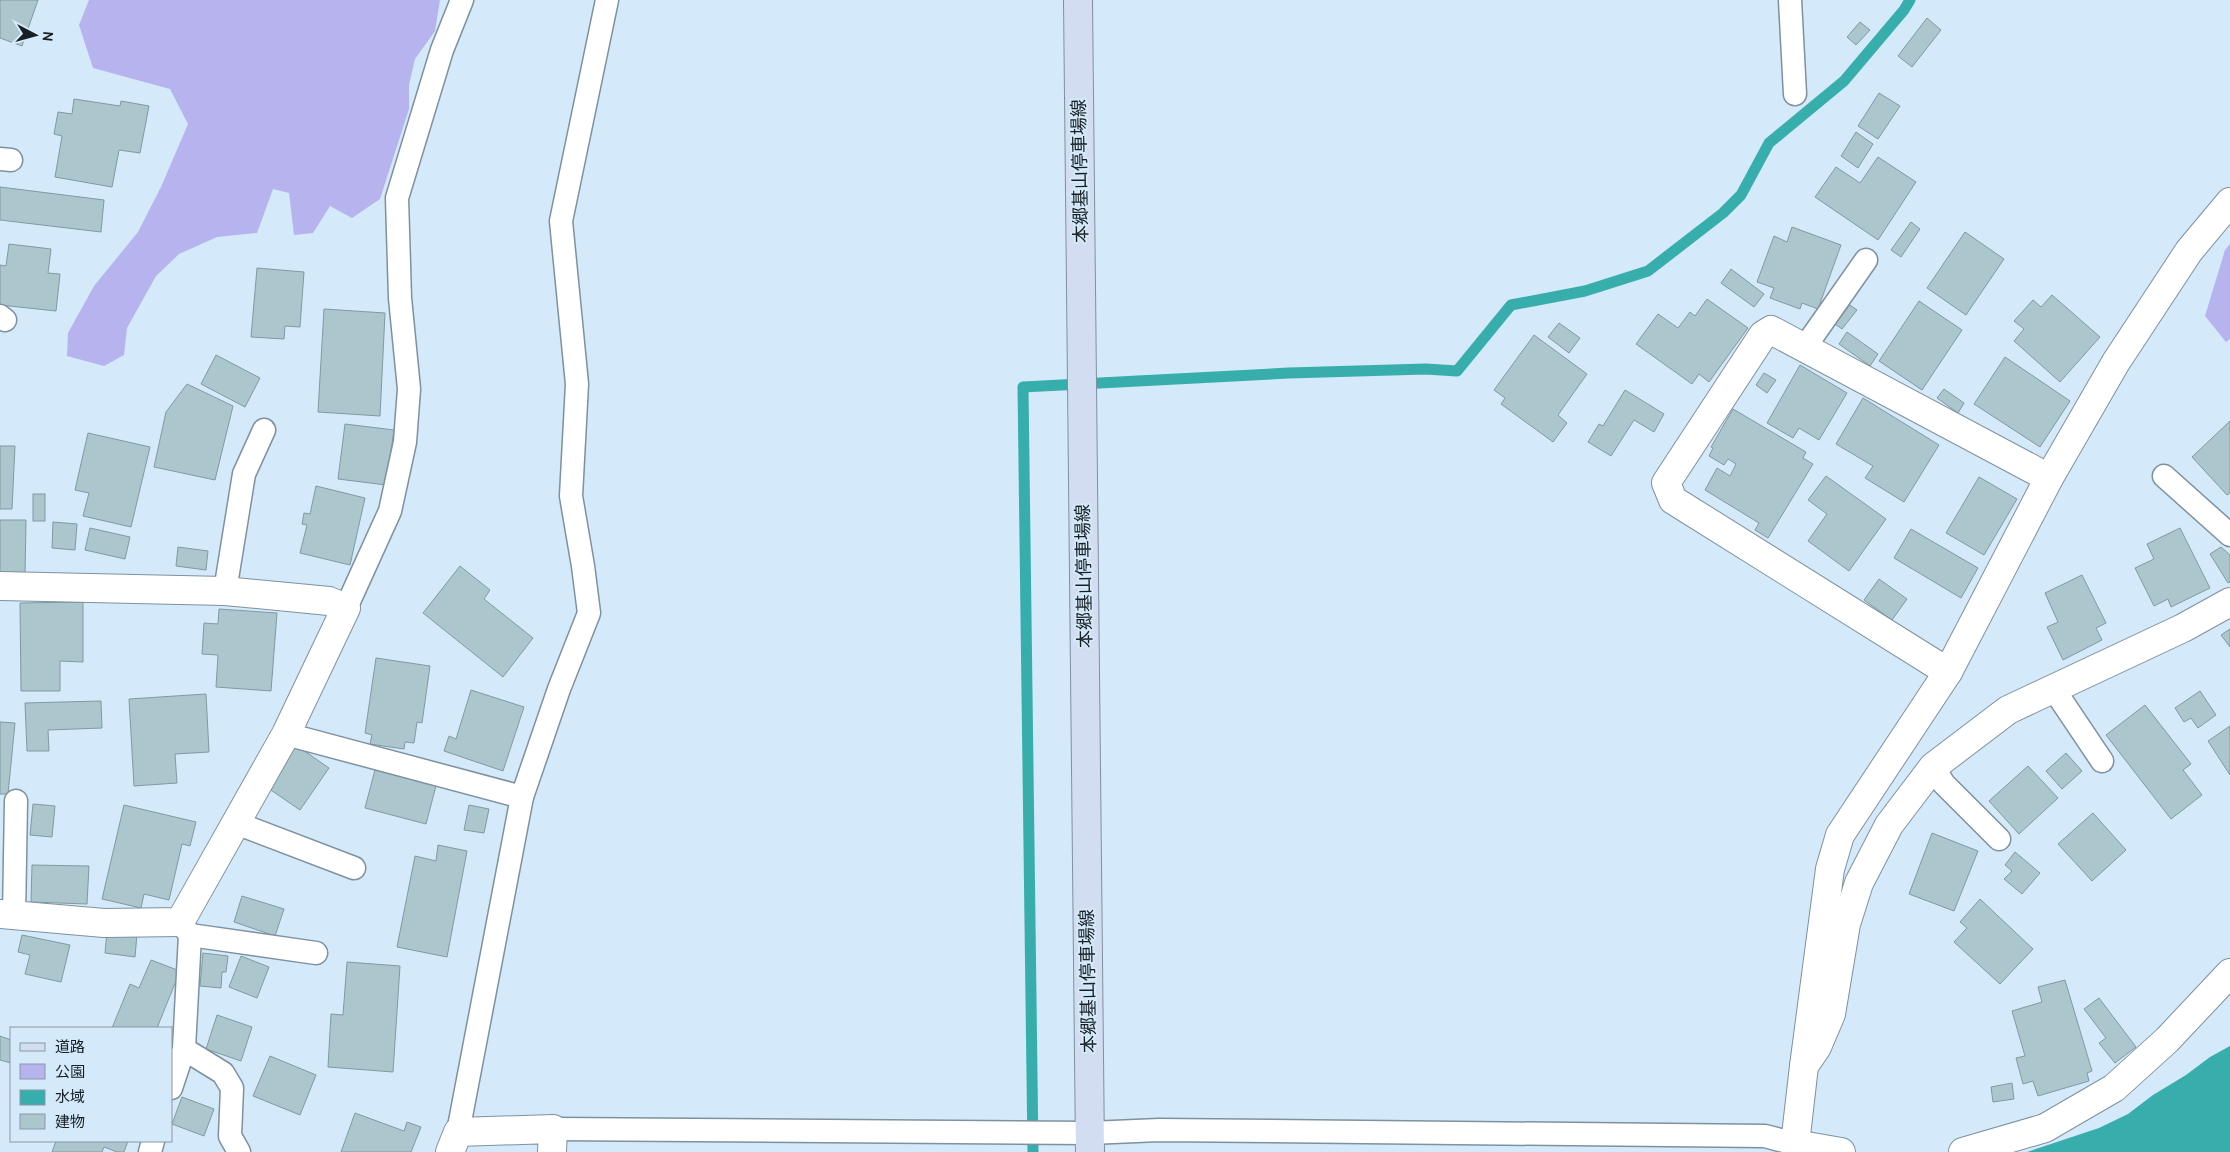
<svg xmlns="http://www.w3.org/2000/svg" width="2230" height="1152" viewBox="0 0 2230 1152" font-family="Cabin,'Noto Sans JP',sans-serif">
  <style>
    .green { fill: #b6b3ef }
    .water { fill: #37aeab }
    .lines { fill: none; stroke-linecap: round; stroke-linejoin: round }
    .stream { stroke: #37aeab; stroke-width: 11 }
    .building { fill: #abc6cd; stroke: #809aa1 }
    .service-casing { stroke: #7e919f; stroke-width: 25 }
    .minor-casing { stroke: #7e919f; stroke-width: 30 }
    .secondary-casing { stroke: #7e919f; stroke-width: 30 }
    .service { stroke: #fff; stroke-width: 22 }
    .minor { stroke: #fff; stroke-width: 28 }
    .secondary { stroke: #d3ddf1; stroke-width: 28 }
    .labels { text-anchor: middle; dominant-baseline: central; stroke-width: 4; stroke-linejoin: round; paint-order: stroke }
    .street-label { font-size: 18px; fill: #182025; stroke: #d4e9f9 }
  </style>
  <rect width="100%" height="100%" fill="#d4e9f9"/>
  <!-- green -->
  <g class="green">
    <path d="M 89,0 L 440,0 L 435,31 L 415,59 L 409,85 L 409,109 L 380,199 L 352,218 L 330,206 L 313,233 L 294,235 L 289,193 L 273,189 L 257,233 L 217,237 L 179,254 L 156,276 L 127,328 L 124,355 L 104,366 L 67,356 L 68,333 L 94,286 L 138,232 L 161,187 L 188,124 L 170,89 L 93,68 L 79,25 Z"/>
    <path d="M 2230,244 L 2230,339 L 2226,342 L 2205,316 L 2225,250 Z"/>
  </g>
  <!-- water -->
  <path class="water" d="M 2230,1046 L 2230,1152 L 2027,1152 L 2099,1128 L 2128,1114 L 2153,1095 L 2186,1075 L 2210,1057 Z"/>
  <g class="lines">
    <!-- stream -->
    <path class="stream" d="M 1033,1152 L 1023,387 L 1289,373 L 1426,369 L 1457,371 L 1511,305 L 1585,291 L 1648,271 L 1723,213 L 1741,195 L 1769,143 L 1844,81 L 1904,10 L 1910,0"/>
  </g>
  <!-- building -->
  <g class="building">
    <path d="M 0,0 L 38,0 L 22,46 L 0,38 Z"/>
    <path d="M 1927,18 L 1941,30 L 1912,67 L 1898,56 Z"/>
    <path d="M 1860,22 L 1870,30 L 1856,45 L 1847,37 Z"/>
    <path d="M 1879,93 L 1900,106 L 1878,139 L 1858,126 Z"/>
    <path d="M 74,99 L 120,106 L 121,101 L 149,106 L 140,153 L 119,150 L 112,187 L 55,177 L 62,136 L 54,134 L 58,112 L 72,114 Z"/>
    <path d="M 1856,132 L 1873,144 L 1858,168 L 1841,156 Z"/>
    <path d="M 1878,157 L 1916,182 L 1878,240 L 1815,197 L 1836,167 L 1860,183 Z"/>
    <path d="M 0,187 L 104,200 L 101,232 L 0,220 Z"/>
    <path d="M 1911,222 L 1920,229 L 1901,257 L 1891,250 Z"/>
    <path d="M 1792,227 L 1841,245 L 1818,309 L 1802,303 L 1800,309 L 1770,298 L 1774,288 L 1757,282 L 1774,236 L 1787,242 Z"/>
    <path d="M 1965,232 L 2004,259 L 1966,315 L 1927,288 Z"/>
    <path d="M 9,244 L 51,249 L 48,273 L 60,274 L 56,311 L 0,305 L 0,265 L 6,266 Z"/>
    <path d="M 257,268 L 304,272 L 300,327 L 285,326 L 284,339 L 251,337 Z"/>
    <path d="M 1731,269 L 1764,294 L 1754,307 L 1721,283 Z"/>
    <path d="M 2052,295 L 2100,337 L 2060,382 L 2014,341 L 2024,329 L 2014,321 L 2033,300 L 2041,307 Z"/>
    <path d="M 1707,299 L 1748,328 L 1709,382 L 1699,374 L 1692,384 L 1636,344 L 1658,314 L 1678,328 L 1690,312 L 1695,316 Z"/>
    <path d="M 1919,301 L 1962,330 L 1922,390 L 1879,361 Z"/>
    <path d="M 1850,305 L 1857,310 L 1842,329 L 1835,324 Z"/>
    <path d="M 324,309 L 385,313 L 380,416 L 318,412 Z"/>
    <path d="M 1559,323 L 1580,338 L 1569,353 L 1548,337 Z"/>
    <path d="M 1847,332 L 1878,354 L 1870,366 L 1839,344 Z"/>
    <path d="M 1534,335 L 1587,374 L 1558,415 L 1567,423 L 1553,442 L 1501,404 L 1505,398 L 1494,390 Z"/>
    <path d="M 216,355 L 260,378 L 245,407 L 201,384 Z"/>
    <path d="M 2005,357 L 2070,401 L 2040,447 L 1974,404 Z"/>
    <path d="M 1800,365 L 1847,393 L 1819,440 L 1799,428 L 1793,438 L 1767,423 Z"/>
    <path d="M 1764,373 L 1776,380 L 1767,393 L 1756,385 Z"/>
    <path d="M 187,384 L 233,406 L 215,480 L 154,467 L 166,412 Z"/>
    <path d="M 1944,389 L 1964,403 L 1958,413 L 1937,398 Z"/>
    <path d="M 1625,390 L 1664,414 L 1654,432 L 1634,420 L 1611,456 L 1588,442 L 1599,424 L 1603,426 Z"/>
    <path d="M 1863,398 L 1939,445 L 1904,502 L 1865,478 L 1873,466 L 1836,444 Z"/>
    <path d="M 1733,409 L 1806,452 L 1803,458 L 1813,464 L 1768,538 L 1755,530 L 1759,523 L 1705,490 L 1717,468 L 1730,476 L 1736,464 L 1728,459 L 1724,465 L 1709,456 L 1713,448 L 1711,447 Z"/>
    <path d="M 2230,421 L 2230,493 L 2227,495 L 2192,457 Z"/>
    <path d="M 345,424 L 394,430 L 386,485 L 338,479 Z"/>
    <path d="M 88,433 L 150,447 L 131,527 L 83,516 L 89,493 L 75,490 Z"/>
    <path d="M 0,446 L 15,446 L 12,509 L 0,509 Z"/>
    <path d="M 1826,476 L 1886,519 L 1849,571 L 1808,541 L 1827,514 L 1808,500 Z"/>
    <path d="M 1979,477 L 2017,499 L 1984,555 L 1946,533 Z"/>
    <path d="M 316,486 L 365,498 L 350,565 L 300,553 L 307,525 L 302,524 L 304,513 L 310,514 Z"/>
    <rect x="33" y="494" width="12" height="27"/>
    <path d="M 0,520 L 26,520 L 25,574 L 0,574 Z"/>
    <path d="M 53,522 L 77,524 L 75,550 L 52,548 Z"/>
    <path d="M 90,528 L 130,537 L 125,559 L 85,550 Z"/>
    <path d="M 2180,528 L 2210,588 L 2171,607 L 2168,599 L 2154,606 L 2135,568 L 2154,559 L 2147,544 Z"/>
    <path d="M 1911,529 L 1978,568 L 1961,598 L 1894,558 Z"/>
    <path d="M 178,547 L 208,551 L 206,570 L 176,566 Z"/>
    <path d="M 2221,547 L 2230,555 L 2230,582 L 2228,583 L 2210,554 Z"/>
    <path d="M 460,566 L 490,590 L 484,599 L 533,638 L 503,677 L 423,613 Z"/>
    <path d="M 2082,575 L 2106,623 L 2096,628 L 2102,640 L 2063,660 L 2047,627 L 2058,622 L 2045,593 Z"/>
    <path d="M 1879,579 L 1907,599 L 1892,620 L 1864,600 Z"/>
    <path d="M 83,602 L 83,662 L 60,661 L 60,691 L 21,691 L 20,603 Z"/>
    <path d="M 219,609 L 277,613 L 271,691 L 216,687 L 218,655 L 202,654 L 204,623 L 218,624 Z"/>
    <path d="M 2230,629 L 2230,647 L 2221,635 Z"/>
    <path d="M 376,658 L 430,666 L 422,723 L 417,722 L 414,743 L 405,742 L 404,749 L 370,744 L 372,735 L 365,733 Z"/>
    <path d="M 471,690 L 524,707 L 503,771 L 444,751 L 449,736 L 456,739 Z"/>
    <path d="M 2200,691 L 2216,715 L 2198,728 L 2191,718 L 2184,722 L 2175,708 Z"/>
    <path d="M 206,694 L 209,752 L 175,754 L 177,783 L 134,786 L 129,699 Z"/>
    <path d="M 101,701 L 102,728 L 48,730 L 49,751 L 27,751 L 25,703 Z"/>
    <path d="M 2145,705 L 2191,764 L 2183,770 L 2202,795 L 2171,819 L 2106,735 Z"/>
    <path d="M 0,722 L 15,723 L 8,794 L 0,794 Z"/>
    <path d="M 2230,726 L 2230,775 L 2208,741 Z"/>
    <path d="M 293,743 L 329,768 L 300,810 L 265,786 Z"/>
    <path d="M 2066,753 L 2082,771 L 2062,789 L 2046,771 Z"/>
    <path d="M 376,766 L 437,782 L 426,824 L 365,808 Z"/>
    <path d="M 2028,766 L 2058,798 L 2019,834 L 1989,801 Z"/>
    <path d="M 33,804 L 55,806 L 52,837 L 30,835 Z"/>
    <path d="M 124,805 L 196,822 L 190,846 L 182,844 L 169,900 L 144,894 L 141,908 L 102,899 Z"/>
    <path d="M 469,805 L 489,809 L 484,833 L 464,830 Z"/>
    <path d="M 2093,813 L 2126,850 L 2092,881 L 2058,844 Z"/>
    <path d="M 1932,833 L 1978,851 L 1954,911 L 1909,894 Z"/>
    <path d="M 438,845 L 467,851 L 447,957 L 397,947 L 415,856 L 436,861 Z"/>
    <path d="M 2015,852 L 2040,873 L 2022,894 L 2004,879 L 2012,871 L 2005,865 Z"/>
    <path d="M 32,865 L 89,866 L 87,904 L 31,902 Z"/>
    <path d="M 242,896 L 284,909 L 275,936 L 234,922 Z"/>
    <path d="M 1980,899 L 2033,949 L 2000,984 L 1954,942 L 1967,928 L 1960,922 Z"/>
    <path d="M 107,931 L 137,934 L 135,957 L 105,953 Z"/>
    <path d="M 22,935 L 70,945 L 61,982 L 25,974 L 30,955 L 18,952 Z"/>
    <path d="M 203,953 L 228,956 L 226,972 L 222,972 L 221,988 L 200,986 Z"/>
    <path d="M 241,956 L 269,967 L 257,998 L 229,987 Z"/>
    <path d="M 151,960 L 180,971 L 157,1028 L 112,1028 L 130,984 L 139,988 Z"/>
    <path d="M 347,962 L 400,966 L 393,1072 L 328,1067 L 331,1014 L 343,1015 Z"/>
    <path d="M 2065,980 L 2092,1071 L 2087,1073 L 2089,1081 L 2038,1096 L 2033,1081 L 2023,1084 L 2016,1058 L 2025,1056 L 2012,1011 L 2042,1002 L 2038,987 Z"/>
    <path d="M 2099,998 L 2136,1047 L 2115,1063 L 2099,1043 L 2106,1038 L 2084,1009 Z"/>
    <path d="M 217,1015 L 252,1027 L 241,1061 L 206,1049 Z"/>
    <path d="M 0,1036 L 11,1040 L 11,1063 L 0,1060 Z"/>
    <path d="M 270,1056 L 316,1075 L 300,1115 L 253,1096 Z"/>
    <path d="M 2012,1083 L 2014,1099 L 1993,1102 L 1991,1087 Z"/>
    <path d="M 182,1097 L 214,1109 L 204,1136 L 172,1124 Z"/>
    <path d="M 355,1113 L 404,1131 L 407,1122 L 421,1127 L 411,1152 L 341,1152 Z"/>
    <path d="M 56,1141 L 128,1141 L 124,1152 L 117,1152 L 104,1147 L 102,1152 L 52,1152 Z"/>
  </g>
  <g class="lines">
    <defs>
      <g id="service">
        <path d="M 1790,0 L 1795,94"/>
        <path d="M 0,159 L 11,160"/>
        <path d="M 0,316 L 5,320"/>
        <path d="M 1805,347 L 1866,260"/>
        <path d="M 2164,476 L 2230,535"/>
        <path d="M 225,591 L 244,474 L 264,430"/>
        <path d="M 346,608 L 390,511 L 405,442 L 409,389 L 400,298 L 397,198 L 442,50 L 462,0"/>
        <path d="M 2053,688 L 2102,761"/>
        <path d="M 286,734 L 522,797"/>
        <path d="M 1933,767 L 1944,784 L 1999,839"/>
        <path d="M 236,823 L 354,868"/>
        <path d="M 14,916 L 16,801"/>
        <path d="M 180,922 L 190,935 L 184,1049 L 223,1073 L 232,1088 L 230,1136 L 239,1152"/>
        <path d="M 190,935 L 316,953"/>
        <path d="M 171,1088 L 184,1049"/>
        <path d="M 553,1129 L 1090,1133 L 1159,1130 L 1765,1136 L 1795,1144"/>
        <path d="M 458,1132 L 522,797 L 559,689 L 589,613 L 583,566 L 571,496 L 577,384 L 561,221 L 607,0"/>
        <path d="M 150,1152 L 153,1141"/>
      </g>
      <g id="minor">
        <path d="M 0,586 L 225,591 L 329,601 L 346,608 L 286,734 L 180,922 L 104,923 L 0,914"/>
        <path d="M 1948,672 L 1673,500 L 1666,483 L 1763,335 L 1771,330 L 2049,478"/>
        <path d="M 1804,1066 L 1830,869 L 1840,835 L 1948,672 L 2049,478 L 2116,362 L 2189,251 L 2230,202"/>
        <path d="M 450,1152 L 458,1132 L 553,1129 L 552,1152"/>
        <path d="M 1841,1152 L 1795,1144 L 1804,1066 L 1817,1047 L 1831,1014 L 1846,924 L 1859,883 L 1889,825 L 1933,767 L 2008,710 L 2183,628 L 2230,602"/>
        <path d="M 1963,1152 L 2045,1128 L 2114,1088 L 2167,1040 L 2230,973"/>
      </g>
      <path id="secondary" d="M 1078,0 L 1090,1152"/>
    </defs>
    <!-- service casing -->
    <use href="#service" class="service-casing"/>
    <!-- minor casing -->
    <use href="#minor" class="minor-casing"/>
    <!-- secondary casing -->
    <use href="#secondary" class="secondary-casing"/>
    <!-- service -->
    <use href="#service" class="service"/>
    <!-- minor -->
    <use href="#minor" class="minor"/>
    <!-- secondary -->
    <use href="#secondary" class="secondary"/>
  </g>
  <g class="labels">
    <!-- street labels -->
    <g class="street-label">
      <text transform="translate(1080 171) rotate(-91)">本郷基山停車場線</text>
      <text transform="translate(1084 576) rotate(-91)">本郷基山停車場線</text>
      <text transform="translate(1088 981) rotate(-91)">本郷基山停車場線</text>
    </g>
  </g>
  <!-- legend -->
  <rect x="10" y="1027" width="162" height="115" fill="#d4e9f9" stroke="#8999a4"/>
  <rect x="20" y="1043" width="25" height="8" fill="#d3ddf1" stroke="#8999a4"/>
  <text x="55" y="1052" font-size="15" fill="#182025">道路</text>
  <rect x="20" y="1064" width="25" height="15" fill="#b6b3ef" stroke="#8999a4"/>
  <text x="55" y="1077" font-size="15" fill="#182025">公園</text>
  <rect x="20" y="1090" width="25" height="15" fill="#37aeab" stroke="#8999a4"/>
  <text x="55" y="1102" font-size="15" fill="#182025">水域</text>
  <rect x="20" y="1114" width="25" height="15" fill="#abc6cd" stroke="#8999a4"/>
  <text x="55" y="1127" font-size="15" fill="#182025">建物</text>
  <!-- north arrow -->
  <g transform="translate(35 35) rotate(96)" stroke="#d4e9f9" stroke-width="4" paint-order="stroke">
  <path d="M0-4L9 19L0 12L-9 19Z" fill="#182025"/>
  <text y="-8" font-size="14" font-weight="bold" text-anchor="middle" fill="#182025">N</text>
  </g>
</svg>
